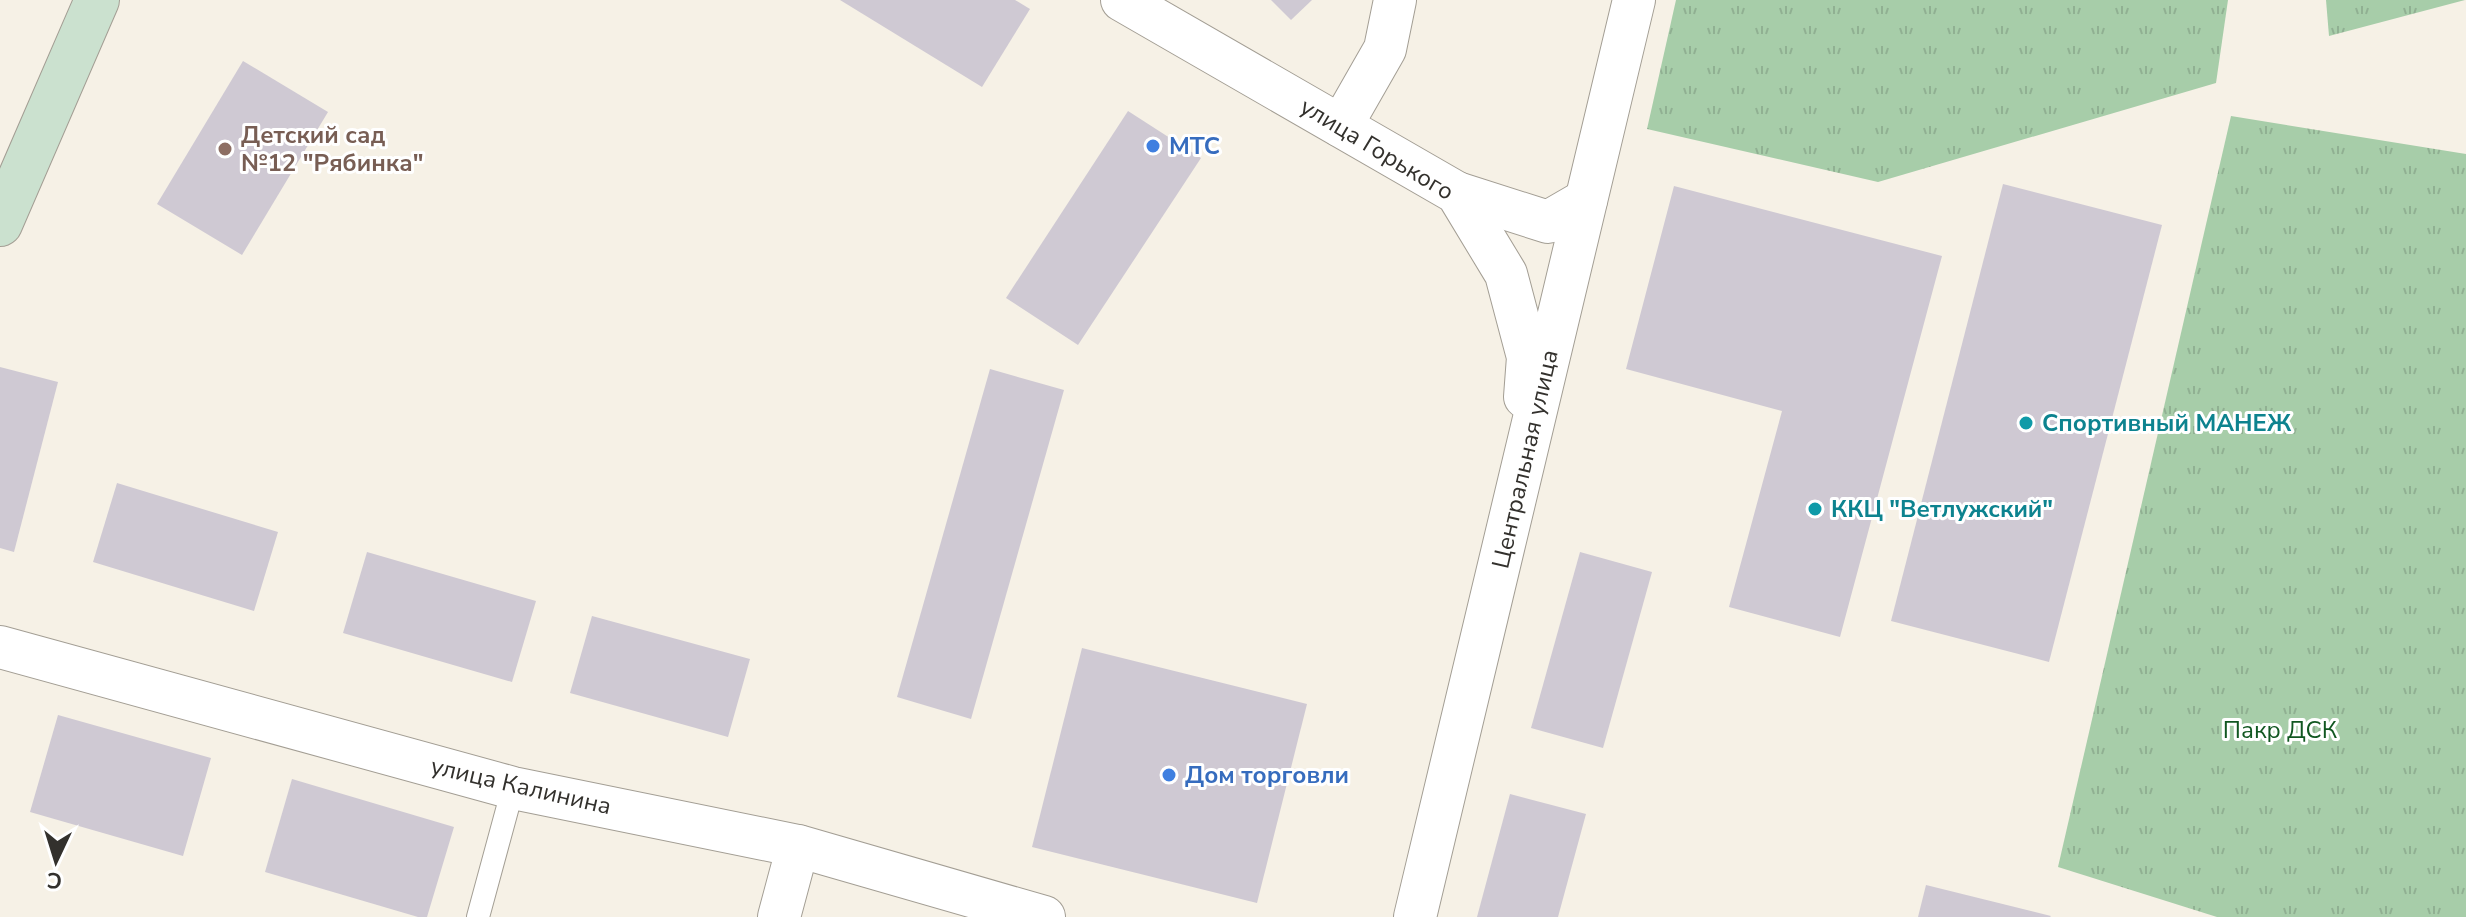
<svg xmlns="http://www.w3.org/2000/svg" width="2466" height="917" viewBox="0 0 2466 917" font-family="'Nunito Sans',sans-serif">
  <style>
    .park { fill: url(#park-tufts) }
    .building { fill: #cfc9d3 }
    .lines { fill: none; stroke-linecap: round; stroke-linejoin: round }
    .lane-casing { stroke: #a39e94; stroke-width: 24 }
    .street-casing { stroke: #a39e94; stroke-width: 44 }
    .secondary-casing { stroke: #a39e94; stroke-width: 46 }
    .lane { stroke: #fff; stroke-width: 22 }
    .street { stroke: #fff; stroke-width: 42 }
    .secondary { stroke: #cbe1cf; stroke-width: 44 }
    .shop-dot { fill: #3f7fe0; stroke: #fff; stroke-width: 3 }
    .education-dot { fill: #8d6e63; stroke: #fff; stroke-width: 3 }
    .culture-dot { fill: #0f9aa8; stroke: #fff; stroke-width: 3 }
    .labels { text-anchor: middle; dominant-baseline: central; stroke-width: 6; stroke-linejoin: round; paint-order: stroke }
    .education-label { font-size: 24px; font-weight: bold; fill: #785e54; stroke: #fff; text-anchor: start }
    .shop-label { font-size: 24px; font-weight: bold; fill: #366cbe; stroke: #fff; text-anchor: start }
    .street-label { font-size: 24px; fill: #33312d; stroke: #fff }
    .culture-label { font-size: 24px; font-weight: bold; fill: #0d838f; stroke: #fff; text-anchor: start }
    .park-label { font-size: 24px; fill: #115721; stroke: #fff }
  </style>
  <defs>
    <pattern id="park-tufts" width="24" height="20" patternUnits="userSpaceOnUse" patternTransform="scale(2)"><rect width="24" height="20" fill="#a7cda9"/><path d="M3 7l-1-3M5 7V3M7 7l1-3M15 17l-1-3M17 17v-4M19 17l1-3" fill="none" stroke="#90b092"/></pattern>
  </defs>
  <rect width="100%" height="100%" fill="#f6f1e6"/>
  <!-- park -->
  <g class="park">
    <path d="M 1676,0 L 2228,0 L 2216,83 L 1878,182 L 1647,129 Z"/>
    <path d="M 2326,0 L 2465,0 L 2329,36 Z"/>
    <path d="M 2231,116 L 2466,154 L 2466,917 L 2217,917 L 2058,867 Z"/>
  </g>
  <!-- building -->
  <g class="building">
    <path d="M 840,0 L 1015,0 L 1030,9 L 982,87 Z"/>
    <path d="M 1271,0 L 1312,0 L 1291,20 Z"/>
    <path d="M 243,61 L 328,112 L 242,255 L 157,204 Z"/>
    <path d="M 1128,111 L 1201,158 L 1078,345 L 1006,298 Z"/>
    <path d="M 2003,184 L 2162,225 L 2049,662 L 1891,621 Z"/>
    <path d="M 1674,186 L 1942,256 L 1840,637 L 1729,607 L 1782,411 L 1626,369 Z"/>
    <path d="M 0,367 L 58,382 L 14,552 L 0,548 Z"/>
    <path d="M 990,369 L 1064,390 L 971,719 L 897,697 Z"/>
    <path d="M 117,483 L 278,532 L 254,611 L 93,562 Z"/>
    <path d="M 367,552 L 536,601 L 512,682 L 343,633 Z"/>
    <path d="M 1580,552 L 1652,572 L 1603,748 L 1531,728 Z"/>
    <path d="M 592,616 L 750,659 L 728,737 L 570,693 Z"/>
    <path d="M 1082,648 L 1307,704 L 1257,903 L 1032,847 Z"/>
    <path d="M 58,715 L 211,758 L 183,856 L 30,812 Z"/>
    <path d="M 292,779 L 454,827 L 427,917 L 418,917 L 265,872 Z"/>
    <path d="M 1510,794 L 1586,814 L 1558,917 L 1477,917 Z"/>
    <path d="M 1926,885 L 2051,916 L 2050,917 L 1918,917 Z"/>
  </g>
  <g class="lines">
    <defs>
      <path id="lane" d="M 478,917 L 513,788"/>
      <g id="street">
        <path d="M 1122,0 L 1457,193 L 1506,274 L 1528,357 L 1525,397"/>
        <path d="M 1341,126 L 1385,49 L 1395,0"/>
        <path d="M 1457,193 L 1548,222 L 1586,200"/>
        <path d="M 0,647 L 513,788 L 798,846 L 1044,917"/>
        <path d="M 779,917 L 798,846"/>
        <path d="M 1415,917 L 1634,0"/>
      </g>
      <path id="secondary" d="M 0,224 L 97,0"/>
    </defs>
    <!-- lane casing -->
    <use href="#lane" class="lane-casing"/>
    <!-- street casing -->
    <use href="#street" class="street-casing"/>
    <!-- secondary casing -->
    <use href="#secondary" class="secondary-casing"/>
    <!-- lane -->
    <use href="#lane" class="lane"/>
    <!-- street -->
    <use href="#street" class="street"/>
    <!-- secondary -->
    <use href="#secondary" class="secondary"/>
  </g>
  <!-- markers -->
  <g class="shop-dot">
    <circle cx="1153" cy="146" r="8"/>
    <circle cx="1169" cy="775" r="8"/>
  </g>
  <circle class="education-dot" cx="225" cy="149" r="8"/>
  <g class="culture-dot">
    <circle cx="2026" cy="423" r="8"/>
    <circle cx="1815" cy="509" r="8"/>
  </g>
  <g class="labels">
    <!-- education labels -->
    <g class="education-label">
      <text x="241" y="135">Детский сад<tspan x="241" dy="28">№12 "Рябинка"</tspan></text>
    </g>
    <!-- shop labels -->
    <g class="shop-label">
      <text x="1169" y="146">МТС</text>
      <text x="1185" y="775">Дом торговли</text>
    </g>
    <!-- street labels -->
    <g class="street-label">
      <text transform="translate(1377 149) rotate(31)">улица Горького</text>
      <text transform="translate(1525 459) rotate(-77)">Центральная улица</text>
      <text transform="translate(521 786) rotate(13)">улица Калинина</text>
    </g>
    <!-- culture labels -->
    <g class="culture-label">
      <text x="2042" y="423">Спортивный МАНЕЖ</text>
      <text x="1831" y="509">ККЦ "Ветлужский"</text>
    </g>
    <!-- park labels -->
    <g class="park-label">
      <text x="2280" y="730">Пакр ДСК</text>
    </g>
  </g>
  <!-- north arrow -->
  <g transform="translate(56 861) rotate(184)" stroke="#ffffff" stroke-width="6" paint-order="stroke">
  <path d="M0-6L14 30L0 20L-14 30Z" fill="#33312d"/>
  <text y="-12" font-size="22" font-weight="bold" text-anchor="middle" fill="#33312d">С</text>
  </g>
</svg>
